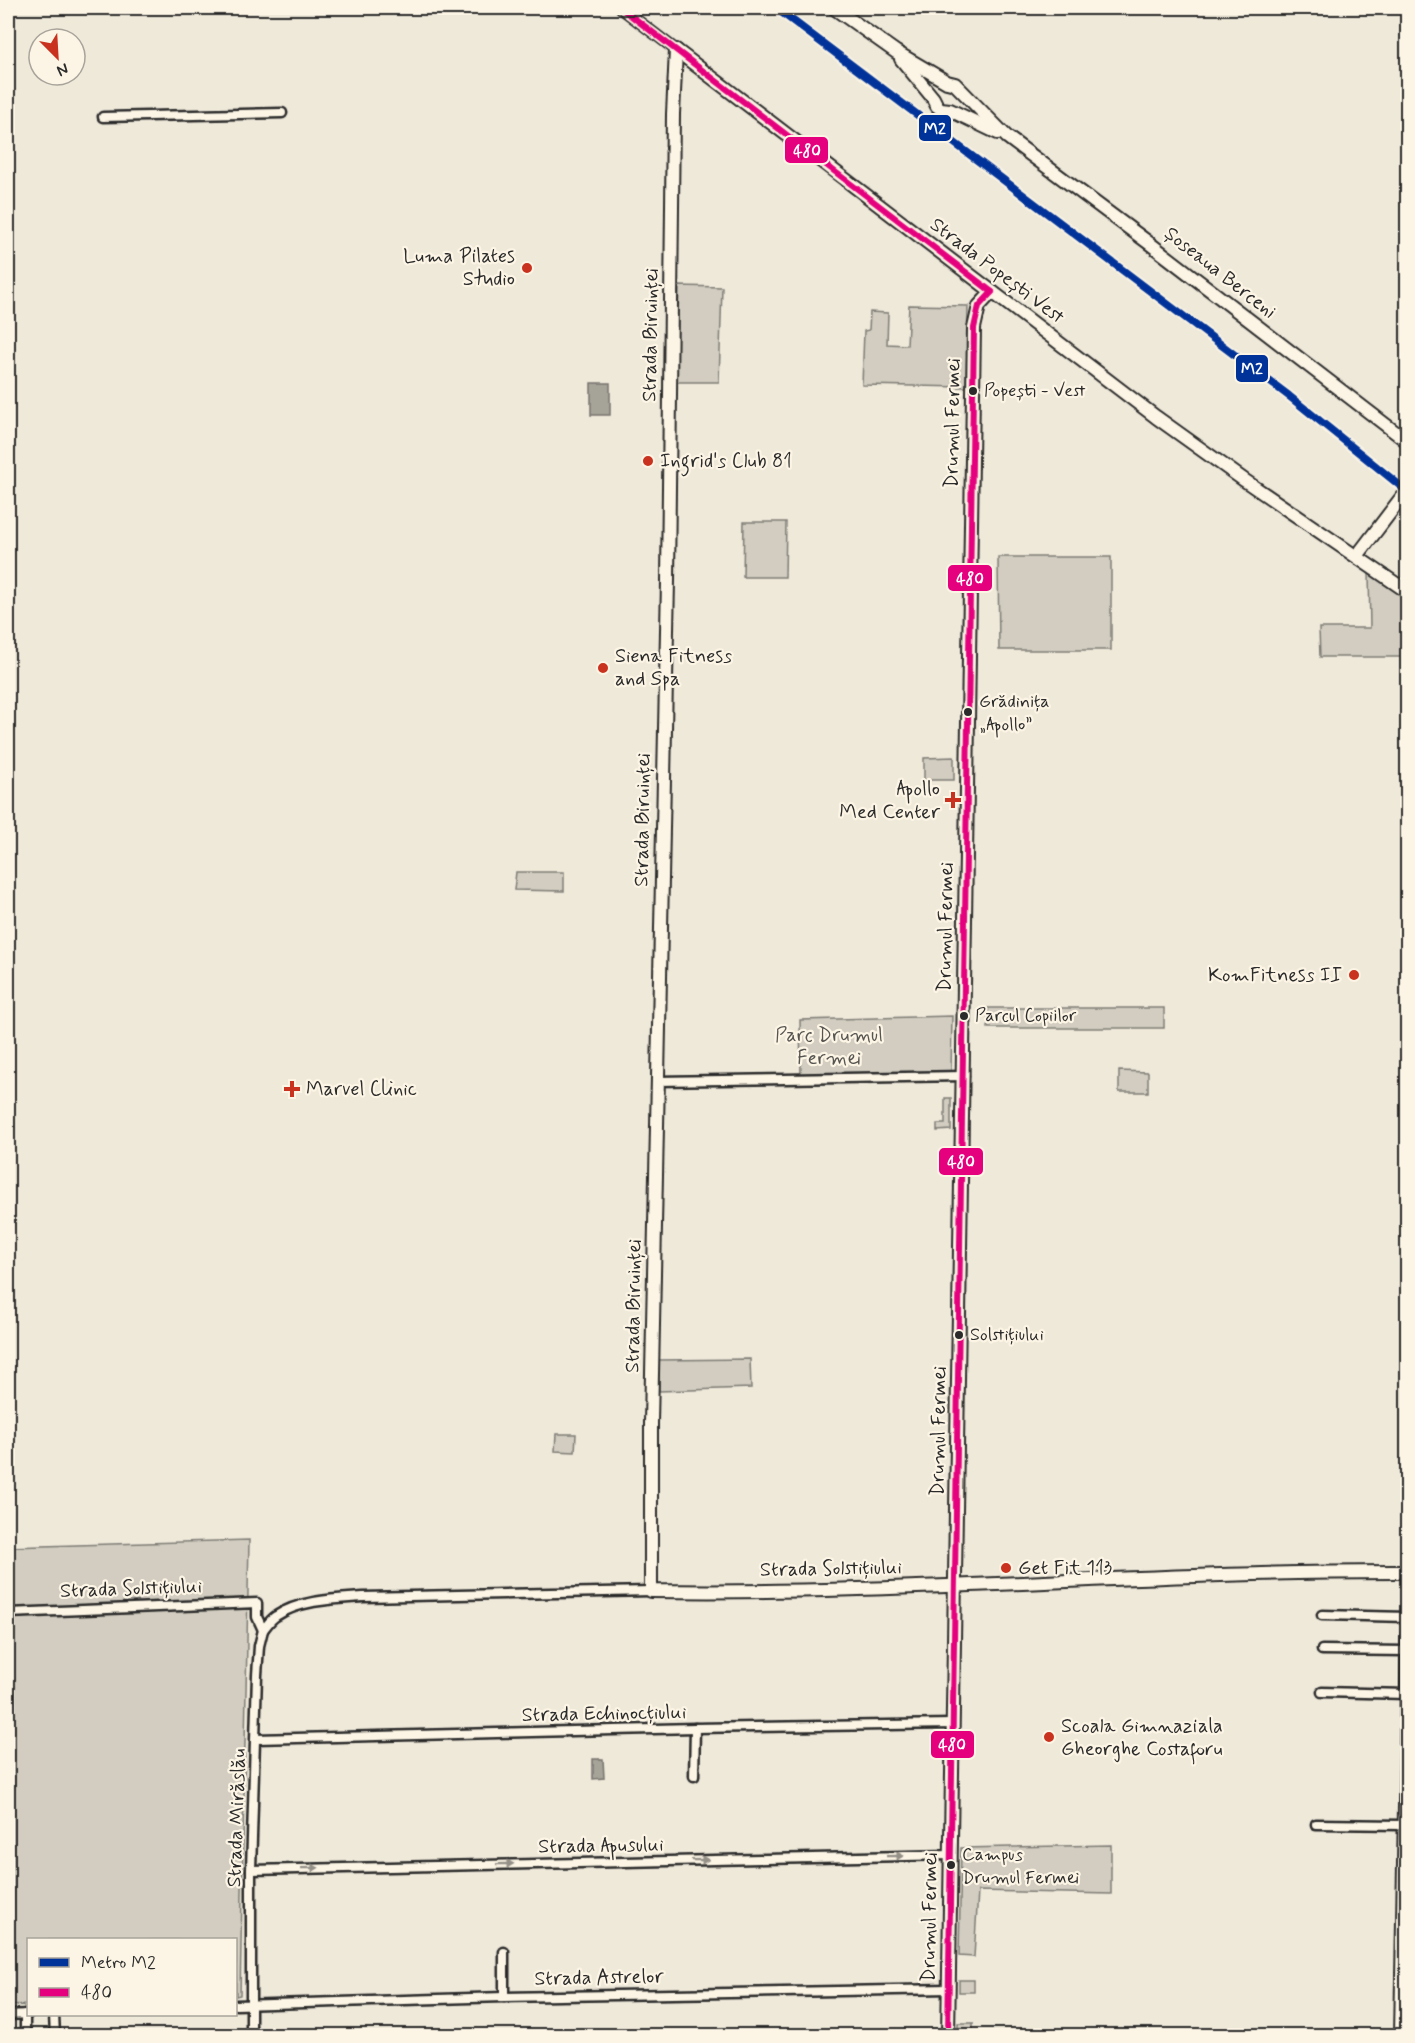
<svg xmlns="http://www.w3.org/2000/svg" width="1415" height="2043" viewBox="0 0 1415 2043" font-family="Mynerve,sans-serif">
  <style>
    .green { fill: #d2cdc0; stroke: #7e7c76; stroke-width: 1.5 }
    .water { fill: #a6a399; stroke: #75736d; stroke-width: 1.5 }
    .lines { fill: none; stroke-linecap: round; stroke-linejoin: round }
    .street-casing { stroke: #2b2b2b; stroke-width: 13 }
    .secondary-casing { stroke: #2b2b2b; stroke-width: 16 }
    .street { stroke: #fcf5e5; stroke-width: 8 }
    .secondary { stroke: #fcf5e5; stroke-width: 12 }
    .bus-1-casing { stroke: #fcf5e5; stroke-width: 10 }
    .bus-1 { stroke: #e5007d; stroke-width: 6 }
    .metro-1-casing { stroke: #fcf5e5; stroke-width: 12 }
    .metro-1 { stroke: #039; stroke-width: 8 }
    .oneway { fill: #949088 }
    .poi-dot { fill: #c8321e; stroke: #fcf5e5; stroke-width: 2 }
    .bus-dot { fill: #2b2b2b; stroke: #fcf5e5; stroke-width: 2 }
    .labels { text-anchor: middle; dominant-baseline: central; stroke-width: 4.5; stroke-linejoin: round; paint-order: stroke }
    .bus-label { font-size: 18px; fill: #2b2b2b; stroke: #fcf5e5; text-anchor: start }
    .poi-label { font-size: 20px; fill: #2b2b2b; stroke: #fcf5e5; text-anchor: start }
    .street-label { font-size: 20px; fill: #2b2b2b; stroke: #fcf5e5 }
    .park-label { font-size: 20px; fill: #555450; stroke: #fcf5e5 }
    .line-badge { stroke: #fcf5e5; stroke-width: 2 }
    .badge-label { font-size: 16px; text-anchor: middle; font-weight: bold; fill: #fff }
  </style>
  <rect width="100%" height="100%" fill="#efe9da"/>
  <filter id="ink" filterUnits="userSpaceOnUse"><feTurbulence type="fractalNoise" baseFrequency=".0167" numOctaves="2"/><feDisplacementMap in="SourceGraphic" scale="12" xChannelSelector="R" yChannelSelector="G"/><feConvolveMatrix kernelMatrix="1 2 1 2 8 2 1 2 1" color-interpolation-filters="sRGB"/></filter>
  <g filter="url(#ink)">
    <!-- green -->
    <g class="green">
      <path d="M 679,286 L 722,287 L 719,382 L 676,382 Z"/>
      <path d="M 909,305 L 968,306 L 966,387 L 862,385 L 864,331 L 869,330 L 870,312 L 888,313 L 887,344 L 907,345 Z"/>
      <path d="M 744,522 L 786,522 L 785,577 L 743,577 Z"/>
      <path d="M 998,557 L 1111,557 L 1111,650 L 999,650 Z"/>
      <path d="M 1369,571 L 1407,598 L 1407,657 L 1320,657 L 1319,628 L 1370,628 Z"/>
      <path d="M 954,757 L 954,780 L 924,780 L 924,758 Z"/>
      <path d="M 516,872 L 564,872 L 564,891 L 514,890 Z"/>
      <rect x="988" y="1008" width="176" height="20"/>
      <path d="M 952,1016 L 951,1072 L 801,1075 L 800,1020 Z"/>
      <path d="M 1119,1071 L 1148,1072 L 1148,1092 L 1119,1092 Z"/>
      <path d="M 945,1098 L 951,1098 L 951,1130 L 937,1131 L 937,1124 L 945,1124 Z"/>
      <path d="M 750,1359 L 751,1388 L 659,1391 L 659,1360 Z"/>
      <path d="M 556,1434 L 576,1434 L 575,1452 L 555,1451 Z"/>
      <path d="M 249,1540 L 240,1995 L 236,1996 L 236,1940 L 28,1940 L 28,2005 L 8,2006 L 8,1547 Z"/>
      <path d="M 1111,1845 L 1111,1894 L 978,1891 L 974,1957 L 959,1956 L 961,1848 Z"/>
      <rect x="959" y="1980" width="15" height="12"/>
      <rect x="958" y="2023" width="15" height="12"/>
    </g>
    <!-- water -->
    <g class="water">
      <rect x="591" y="383" width="19" height="32"/>
      <path d="M 593,1759 L 603,1759 L 604,1778 L 593,1779 Z"/>
    </g>
    <g class="lines">
      <defs>
        <g id="street">
          <path d="M 621,8 L 676,50"/>
          <path d="M 103,117 L 282,113"/>
          <path d="M 657,1081 L 964,1076"/>
          <path d="M 8,1613 L 257,1603 L 257,1617 L 263,1630 L 259,1646 L 257,1675 L 251,1870 L 251,2036"/>
          <path d="M 1322,1615 L 1408,1617"/>
          <path d="M 263,1630 C 267,1625 271,1619 276,1616 C 300,1600 335,1599 363,1597 L 651,1591"/>
          <path d="M 1322,1650 L 1407,1651"/>
          <path d="M 1322,1692 L 1407,1694"/>
          <path d="M 256,1739 L 695,1728 L 953,1724"/>
          <path d="M 694,1776 L 695,1728"/>
          <path d="M 1316,1824 L 1404,1825"/>
          <path d="M 251,1870 L 951,1855"/>
          <path d="M 504,1952 L 504,1997"/>
          <path d="M 236,2005 L 504,1997 L 949,1989"/>
          <path d="M 25,2014 L 25,2036"/>
          <path d="M 54,2014 L 55,2036"/>
          <path d="M 8,2015 L 28,2014"/>
        </g>
        <g id="secondary">
          <path d="M 834,8 L 896,52 L 947,82 L 955,84 L 1007,137 L 1149,243 L 1408,442"/>
          <path d="M 676,50 L 673,114 L 668,581 L 651,1423 L 651,1591 C 903,1595 1155,1571 1408,1572"/>
          <path d="M 676,50 L 1156,417 L 1244,480 L 1408,592"/>
          <path d="M 901,59 L 933,98 L 937,106 L 941,109 L 950,110 L 998,133"/>
          <path d="M 1357,556 L 1408,489"/>
          <path d="M 948,2036 L 974,328 L 979,306 L 992,292"/>
          <path d="M 1401,2036 L 1408,1634"/>
        </g>
      </defs>
      <!-- street casing -->
      <use href="#street" class="street-casing"/>
      <!-- secondary casing -->
      <use href="#secondary" class="secondary-casing"/>
      <!-- street -->
      <use href="#street" class="street"/>
      <!-- secondary -->
      <use href="#secondary" class="secondary"/>
      <defs>
        <g id="bus-1">
          <path d="M 621,8 L 992,292"/>
          <path d="M 948,2036 L 974,328 L 979,306 L 992,292"/>
        </g>
      </defs>
      <!-- bus-1 casing -->
      <use href="#bus-1" class="bus-1-casing"/>
      <!-- bus-1 -->
      <use href="#bus-1" class="bus-1"/>
      <defs>
        <path id="metro-1" d="M 776,8 L 1289,396 L 1408,492"/>
      </defs>
      <!-- metro-1 casing -->
      <use href="#metro-1" class="metro-1-casing"/>
      <!-- metro-1 -->
      <use href="#metro-1" class="metro-1"/>
    </g>
    <!-- one-way arrows -->
    <defs><path id="oneway-solid" d="M-6-.8H1V-3.2L6.5 0L1 3.2V.8H-6Z" transform="scale(1.5)"/></defs>
    <g class="oneway">
      <use href="#oneway-solid" transform="translate(895 1856) rotate(-1)"/>
      <use href="#oneway-solid" transform="translate(700 1860) rotate(-1)"/>
      <use href="#oneway-solid" transform="translate(505 1864) rotate(-1)"/>
      <use href="#oneway-solid" transform="translate(310 1868) rotate(-1)"/>
    </g>
  </g>
  <!-- markers -->
  <g class="poi-dot">
    <circle cx="527" cy="268" r="6"/>
    <circle cx="648" cy="461" r="6"/>
    <circle cx="603" cy="668" r="6"/>
    <path d="M950 791h6v6h6v6h-6v6h-6v-6h-6v-6h6z"/>
    <circle cx="1354" cy="975" r="6"/>
    <path d="M289 1080h6v6h6v6h-6v6h-6v-6h-6v-6h6z"/>
    <circle cx="1006" cy="1568" r="6"/>
    <circle cx="1049" cy="1737" r="6"/>
  </g>
  <g class="bus-dot">
    <circle cx="973" cy="391" r="5"/>
    <circle cx="968" cy="712" r="5"/>
    <circle cx="964" cy="1016" r="5"/>
    <circle cx="959" cy="1335" r="5"/>
    <circle cx="951" cy="1865" r="5"/>
  </g>
  <g class="labels">
    <!-- bus labels -->
    <g class="bus-label">
      <text x="984" y="391">Popești - Vest</text>
      <text x="979" y="702">Grădinița<tspan x="979" dy="23">„Apollo”</tspan></text>
      <text x="975" y="1016">Parcul Copiilor</text>
      <text x="970" y="1335">Solstițiului</text>
      <text x="962" y="1855">Campus<tspan x="962" dy="23">Drumul Fermei</tspan></text>
    </g>
    <!-- poi labels -->
    <g class="poi-label">
      <text x="515" y="256" text-anchor="end">Luma Pilates<tspan x="515" dy="23">Studio</tspan></text>
      <text x="660" y="461">Ingrid's Club 81</text>
      <text x="615" y="656">Siena Fitness<tspan x="615" dy="23">and Spa</tspan></text>
      <text x="940" y="789" text-anchor="end">Apollo<tspan x="940" dy="23">Med Center</tspan></text>
      <text x="1342" y="975" text-anchor="end">KomFitness II</text>
      <text x="306" y="1089">Marvel Clinic</text>
      <text x="1018" y="1568">Get Fit 113</text>
      <text x="1061" y="1726">Scoala Gimnaziala<tspan x="1061" dy="23">Gheorghe Costaforu</tspan></text>
    </g>
    <!-- street labels -->
    <g class="street-label">
      <text transform="translate(997 271) rotate(37)">Strada Popești Vest</text>
      <text transform="translate(1220 273) rotate(38)">Șoseaua Berceni</text>
      <text transform="translate(651 335) rotate(-89)">Strada Biruinței</text>
      <text transform="translate(953 423) rotate(-89)">Drumul Fermei</text>
      <text transform="translate(643 820) rotate(-89)">Strada Biruinței</text>
      <text transform="translate(946 927) rotate(-89)">Drumul Fermei</text>
      <text transform="translate(634 1306) rotate(-89)">Strada Biruinței</text>
      <text transform="translate(939 1431) rotate(-89)">Drumul Fermei</text>
      <text transform="translate(831 1569) rotate(-1)">Strada Solstițiului</text>
      <text transform="translate(131 1589) rotate(-2)">Strada Solstițiului</text>
      <text transform="translate(604 1714) rotate(-1)">Strada Echinocțiului</text>
      <text transform="translate(237 1818) rotate(-88)">Strada Mirăslău</text>
      <text transform="translate(601 1846) rotate(-1)">Strada Apusului</text>
      <text transform="translate(930 1917) rotate(-89)">Drumul Fermei</text>
      <text transform="translate(599 1978) rotate(-1)">Strada Astrelor</text>
    </g>
    <!-- park labels -->
    <g class="park-label">
      <text x="829" y="1035">Parc Drumul<tspan x="829" dy="23">Fermei</tspan></text>
    </g>
  </g>
  <g class="line-badge">
    <rect x="918" y="114" width="34" height="28" rx="6" fill="#039"/>
    <rect x="784" y="136" width="45" height="28" rx="6" fill="#e5007d"/>
    <rect x="1235" y="354" width="34" height="29" rx="6" fill="#039"/>
    <rect x="947" y="564" width="46" height="28" rx="6" fill="#e5007d"/>
    <rect x="938" y="1147" width="46" height="29" rx="6" fill="#e5007d"/>
    <rect x="930" y="1730" width="45" height="29" rx="6" fill="#e5007d"/>
  </g>
  <g class="badge-label">
    <text x="935" y="134">M2</text>
    <text x="807" y="156">480</text>
    <text x="1252" y="374">M2</text>
    <text x="970" y="584">480</text>
    <text x="961" y="1167">480</text>
    <text x="952" y="1750">480</text>
  </g>
  <!-- margin -->
  <rect width="1415" height="2043" fill="none" stroke="#fcf5e5" stroke-width="30"/>
  <rect x="15" y="15" width="1385" height="2013" fill="none" stroke="#2b2b2b" stroke-width="2" filter="url(#ink)"/>
  <!-- legend -->
  <rect x="27" y="1938" width="210" height="78" fill="#fcf5e5" stroke="#a8a49b" stroke-width="1.5"/>
  <rect x="39" y="1958" width="30" height="9" fill="#003399" stroke="#a8a49b" stroke-width="1.5"/>
  <text x="81" y="1968" font-size="18" fill="#2b2b2b">Metro M2</text>
  <rect x="39" y="1988" width="30" height="9" fill="#e5007d" stroke="#a8a49b" stroke-width="1.5"/>
  <text x="81" y="1998" font-size="18" fill="#2b2b2b">480</text>
  <!-- north arrow -->
  <g transform="translate(57 57) rotate(156)"><circle r="28" fill="#fcf5e5" stroke="#a8a49b" stroke-width="1.5"/>
  <path d="M0-4.5L10 22L0 15L-10 22Z" fill="#c8321e"/>
  <text y="-9" font-size="16" font-weight="bold" text-anchor="middle" fill="#2b2b2b">N</text>
  </g>
</svg>
